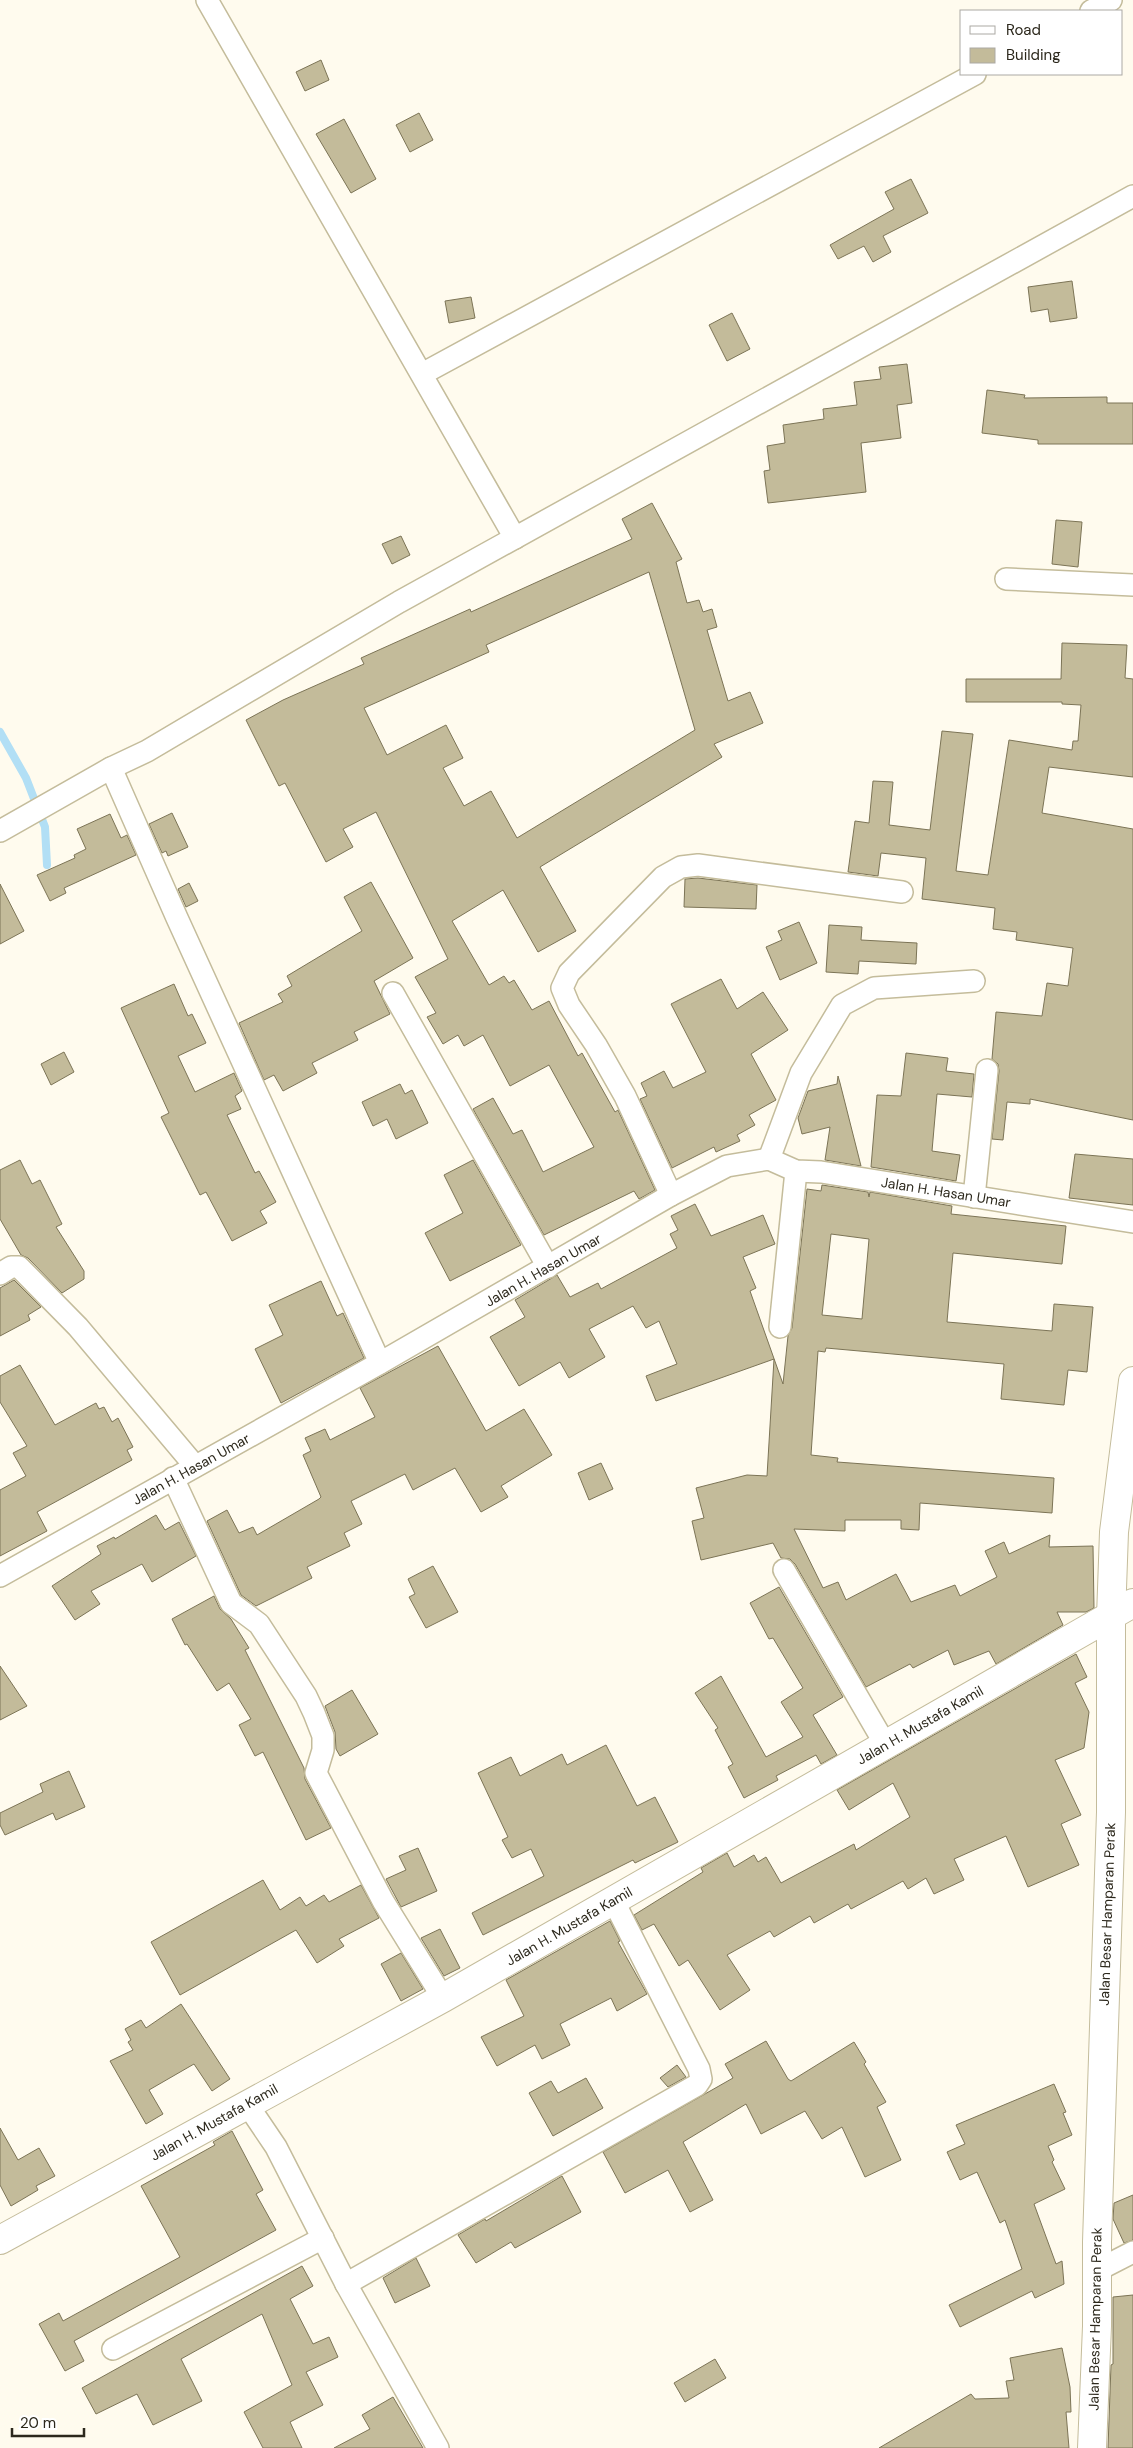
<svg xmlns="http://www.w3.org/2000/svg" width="1133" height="2448" viewBox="0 0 1133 2448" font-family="'DM Sans',sans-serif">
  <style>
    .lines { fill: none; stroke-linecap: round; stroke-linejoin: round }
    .stream { stroke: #b2dff5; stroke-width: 8 }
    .building { fill: #c3bb9a; stroke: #7c7456; fill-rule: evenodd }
    .minor-casing { stroke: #c4bc9b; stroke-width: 24 }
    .tertiary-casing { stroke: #c4bc9b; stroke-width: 30 }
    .primary-casing { stroke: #c4bc9b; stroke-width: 30 }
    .minor { stroke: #fff; stroke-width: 21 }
    .tertiary { stroke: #fff; stroke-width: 28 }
    .primary { stroke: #fff; stroke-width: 28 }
    .labels { text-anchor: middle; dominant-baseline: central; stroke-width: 5; stroke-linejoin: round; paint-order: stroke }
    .street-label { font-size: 14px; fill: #2c281c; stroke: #fff }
  </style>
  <rect width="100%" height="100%" fill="#fffbee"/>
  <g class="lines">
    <!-- stream -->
    <path class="stream" d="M 0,732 L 26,778 L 45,827 L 47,865"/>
  </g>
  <!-- building -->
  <g class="building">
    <path d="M 321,60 L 329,80 L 305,91 L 296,72 Z"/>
    <path d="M 419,113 L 433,140 L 410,152 L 396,125 Z"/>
    <path d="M 344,119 L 376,179 L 351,193 L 316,134 Z"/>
    <path d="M 911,179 L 928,213 L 883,236 L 891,252 L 873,262 L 864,246 L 838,259 L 830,245 L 894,209 L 885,192 Z"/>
    <path d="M 1072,281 L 1077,318 L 1050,322 L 1048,309 L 1031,312 L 1028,287 Z"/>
    <path d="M 471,297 L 475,318 L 449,323 L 445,301 Z"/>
    <path d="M 732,313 L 750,349 L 727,361 L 709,325 Z"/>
    <path d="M 907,364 L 912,403 L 897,405 L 901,438 L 861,443 L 866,492 L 768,503 L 764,471 L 770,470 L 767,446 L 785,443 L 783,425 L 824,419 L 823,409 L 857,405 L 854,382 L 881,379 L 879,367 Z"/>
    <path d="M 987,390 L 1025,395 L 1024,398 L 1107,397 L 1107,403 L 1133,403 L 1133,444 L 1038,444 L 1038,440 L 982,433 Z"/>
    <path d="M 652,503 L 682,559 L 676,562 L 687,603 L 699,600 L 703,612 L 712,609 L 717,627 L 707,630 L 728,701 L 750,692 L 763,723 L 714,744 L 722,757 L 540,867 L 576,931 L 538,952 L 503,890 L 452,921 L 489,985 L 504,976 L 509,983 L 514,980 L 532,1010 L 549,1001 L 578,1056 L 582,1053 L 615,1112 L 618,1110 L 655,1190 L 639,1199 L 634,1191 L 544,1235 L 473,1109 L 493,1098 L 513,1134 L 522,1130 L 543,1172 L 594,1147 L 549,1065 L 510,1086 L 483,1035 L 464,1046 L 458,1035 L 443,1044 L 427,1017 L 436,1013 L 415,977 L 448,959 L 376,812 L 343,829 L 353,847 L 326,862 L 285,783 L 279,786 L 246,720 L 283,700 L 364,664 L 361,658 L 470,609 L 471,612 L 632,539 L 622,519 ZM 649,572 L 695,730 L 517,838 L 491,791 L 464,806 L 443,768 L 463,758 L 446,725 L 387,755 L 364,708 L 489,652 L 486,645 Z"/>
    <path d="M 1056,520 L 1082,522 L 1078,567 L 1052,564 Z"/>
    <path d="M 401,536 L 410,555 L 392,564 L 382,544 Z"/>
    <path d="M 1062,643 L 1127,645 L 1125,678 L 1133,679 L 1133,777 L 1049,767 L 1042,813 L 1133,829 L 1133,1120 L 1030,1099 L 1030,1104 L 1007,1102 L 1003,1140 L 992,1139 L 999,1071 L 998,1064 L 992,1059 L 996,1012 L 1042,1016 L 1047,983 L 1068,986 L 1073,948 L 1016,940 L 1017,932 L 993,929 L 995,908 L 922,899 L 926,858 L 881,853 L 878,876 L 848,872 L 855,821 L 869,823 L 873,781 L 893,782 L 889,825 L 930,830 L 942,731 L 973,734 L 956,871 L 988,875 L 1009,740 L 1072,750 L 1073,741 L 1078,741 L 1081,705 L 1062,704 L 1062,702 L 966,702 L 966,679 L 1061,679 Z"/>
    <path d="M 172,813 L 188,847 L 168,856 L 166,851 L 162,853 L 149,824 Z"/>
    <path d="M 110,814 L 121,838 L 127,835 L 136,855 L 64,888 L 66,893 L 50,901 L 37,875 L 75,858 L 74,855 L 86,849 L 77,829 Z"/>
    <path d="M 698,878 L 757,885 L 756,909 L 684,907 L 685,879 Z"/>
    <path d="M 371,882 L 413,958 L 374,981 L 390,1014 L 354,1032 L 358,1040 L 312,1063 L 317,1073 L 283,1091 L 274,1075 L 264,1080 L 239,1023 L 283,1002 L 278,994 L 292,986 L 287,976 L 362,931 L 344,897 Z"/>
    <path d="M 189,883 L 198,901 L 186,907 L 178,889 Z"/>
    <path d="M 0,884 L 24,931 L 0,944 Z"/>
    <path d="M 799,922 L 817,963 L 780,980 L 766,947 L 782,940 L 778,931 Z"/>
    <path d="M 829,925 L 862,927 L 861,940 L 917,943 L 916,964 L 859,961 L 858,974 L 826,972 Z"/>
    <path d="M 721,979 L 737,1009 L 763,992 L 788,1030 L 751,1054 L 776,1100 L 749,1115 L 755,1125 L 737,1135 L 740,1141 L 716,1152 L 714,1147 L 672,1168 L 640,1099 L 647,1096 L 641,1083 L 664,1071 L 673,1088 L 706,1072 L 671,1004 Z"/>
    <path d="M 174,984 L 188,1016 L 192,1014 L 206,1043 L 178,1056 L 195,1092 L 234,1073 L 242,1091 L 235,1096 L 241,1109 L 227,1115 L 255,1173 L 259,1171 L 276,1202 L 260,1211 L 267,1223 L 232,1241 L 206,1192 L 200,1195 L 161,1117 L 169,1113 L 121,1008 Z"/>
    <path d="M 64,1052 L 74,1072 L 51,1085 L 41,1064 Z"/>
    <path d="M 906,1053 L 948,1058 L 946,1071 L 974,1074 L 972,1097 L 937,1094 L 932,1151 L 960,1155 L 956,1181 L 871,1167 L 877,1095 L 901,1096 Z"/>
    <path d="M 838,1076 L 840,1083 L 861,1166 L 825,1160 L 830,1127 L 802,1134 L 798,1118 L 808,1091 L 837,1084 Z"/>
    <path d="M 400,1084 L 405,1094 L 412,1090 L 428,1123 L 396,1139 L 387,1119 L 373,1126 L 362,1102 Z"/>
    <path d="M 1075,1154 L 1133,1159 L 1133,1205 L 1069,1198 Z"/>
    <path d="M 20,1160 L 32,1184 L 40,1180 L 62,1224 L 56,1227 L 84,1271 L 84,1279 L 62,1293 L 28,1258 L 21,1255 L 0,1219 L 0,1170 Z"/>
    <path d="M 473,1160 L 521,1245 L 450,1281 L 425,1233 L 463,1213 L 444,1175 Z"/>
    <path d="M 822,1185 L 868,1192 L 869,1197 L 870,1192 L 952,1206 L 951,1214 L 1066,1226 L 1062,1264 L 953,1253 L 947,1322 L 1052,1331 L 1054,1304 L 1093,1307 L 1087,1372 L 1068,1370 L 1064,1405 L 1001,1399 L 1004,1364 L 826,1348 L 825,1352 L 818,1351 L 811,1455 L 838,1458 L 837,1462 L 1054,1478 L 1052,1513 L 920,1503 L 919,1530 L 901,1529 L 901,1520 L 845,1520 L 845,1531 L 794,1529 L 823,1588 L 838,1582 L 846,1600 L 896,1574 L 911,1602 L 955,1585 L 960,1596 L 997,1577 L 985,1551 L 1004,1542 L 1009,1554 L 1050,1535 L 1049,1547 L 1093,1546 L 1094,1608 L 1086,1612 L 1057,1612 L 1063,1625 L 996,1664 L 989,1651 L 954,1665 L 948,1650 L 913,1668 L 910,1664 L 866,1687 L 795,1564 L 790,1559 L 781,1558 L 773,1543 L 701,1560 L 692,1521 L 704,1518 L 696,1488 L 747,1475 L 767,1476 L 774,1359 L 656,1401 L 646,1376 L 677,1364 L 659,1321 L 646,1328 L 633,1306 L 589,1329 L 605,1357 L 569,1378 L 560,1362 L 519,1386 L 490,1337 L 525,1317 L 515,1300 L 557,1275 L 570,1297 L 598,1283 L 601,1289 L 677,1248 L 670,1234 L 678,1230 L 671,1216 L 695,1204 L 711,1236 L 763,1215 L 775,1244 L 743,1257 L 756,1288 L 750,1291 L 783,1384 L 788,1336 L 792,1328 L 807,1189 L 821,1191 ZM 831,1234 L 869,1239 L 862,1319 L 822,1315 Z"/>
    <path d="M 14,1280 L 41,1307 L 28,1315 L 30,1320 L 0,1336 L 0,1288 Z"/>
    <path d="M 321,1281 L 337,1316 L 343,1313 L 364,1358 L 281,1403 L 255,1349 L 283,1335 L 269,1305 Z"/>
    <path d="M 438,1346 L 486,1431 L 524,1409 L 552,1455 L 501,1486 L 508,1497 L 481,1512 L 455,1468 L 413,1490 L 405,1474 L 351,1501 L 362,1524 L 344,1533 L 350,1546 L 307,1567 L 312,1578 L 256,1606 L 241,1595 L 207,1521 L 227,1510 L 239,1533 L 253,1527 L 257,1535 L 319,1499 L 321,1497 L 303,1455 L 311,1451 L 305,1438 L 325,1429 L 330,1440 L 375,1417 L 360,1388 Z"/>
    <path d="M 20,1365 L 55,1425 L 96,1403 L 99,1409 L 104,1407 L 112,1422 L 118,1418 L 133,1447 L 127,1450 L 132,1460 L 37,1512 L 47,1531 L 0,1556 L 0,1490 L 26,1476 L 13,1453 L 27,1446 L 0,1402 L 0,1376 Z"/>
    <path d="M 601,1463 L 613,1489 L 589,1500 L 578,1473 Z"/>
    <path d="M 156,1515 L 165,1530 L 179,1522 L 196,1556 L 152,1582 L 142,1564 L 91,1591 L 100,1604 L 75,1620 L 52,1586 L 101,1554 L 97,1546 L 114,1537 L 115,1539 Z"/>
    <path d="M 433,1566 L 458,1612 L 426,1628 L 409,1597 L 415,1594 L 408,1579 Z"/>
    <path d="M 779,1587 L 843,1697 L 813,1715 L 837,1755 L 821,1764 L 816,1755 L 776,1776 L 778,1780 L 744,1798 L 728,1767 L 733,1764 L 715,1730 L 718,1728 L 695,1693 L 721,1676 L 766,1757 L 803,1737 L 781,1702 L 803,1688 L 773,1638 L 769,1639 L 750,1603 Z"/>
    <path d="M 214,1596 L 220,1609 L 231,1619 L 249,1648 L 245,1650 L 304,1768 L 305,1779 L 331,1828 L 306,1840 L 263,1752 L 255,1756 L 239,1725 L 251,1719 L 229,1683 L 217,1691 L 187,1644 L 185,1645 L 172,1619 Z"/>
    <path d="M 1076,1654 L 1087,1677 L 1075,1683 L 1089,1712 L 1084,1748 L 1055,1760 L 1081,1815 L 1061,1824 L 1079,1865 L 1028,1887 L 1006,1836 L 954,1859 L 964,1880 L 934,1894 L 926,1878 L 908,1889 L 903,1881 L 851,1909 L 848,1904 L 814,1923 L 810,1916 L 774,1937 L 770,1931 L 727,1955 L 750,1990 L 720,2010 L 688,1960 L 679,1966 L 654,1924 L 642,1930 L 634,1915 L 703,1872 L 701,1868 L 727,1853 L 734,1867 L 754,1855 L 758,1862 L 766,1857 L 781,1883 L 854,1844 L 856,1850 L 910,1817 L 893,1783 L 849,1810 L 837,1790 Z"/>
    <path d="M 0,1666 L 27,1706 L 0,1720 Z"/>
    <path d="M 352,1690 L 378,1734 L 340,1756 L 336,1749 L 335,1732 L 325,1706 Z"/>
    <path d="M 606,1745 L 637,1806 L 655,1797 L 678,1842 L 635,1863 L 633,1860 L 483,1935 L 472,1913 L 544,1876 L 531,1849 L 512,1858 L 502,1840 L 508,1837 L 478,1773 L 511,1757 L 520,1776 L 562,1754 L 567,1765 Z"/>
    <path d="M 69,1771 L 85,1807 L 56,1820 L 53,1813 L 5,1835 L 0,1825 L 0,1813 L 43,1792 L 40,1784 Z"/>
    <path d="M 418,1848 L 437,1891 L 401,1907 L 386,1879 L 406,1870 L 399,1856 Z"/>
    <path d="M 263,1880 L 280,1910 L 300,1897 L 306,1906 L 324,1895 L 329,1902 L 361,1885 L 379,1918 L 339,1939 L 344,1946 L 317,1963 L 296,1930 L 180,1995 L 151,1942 Z"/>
    <path d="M 610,1921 L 620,1941 L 618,1942 L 647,1994 L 617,2011 L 611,1998 L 560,2024 L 570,2045 L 542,2059 L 535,2045 L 497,2066 L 481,2037 L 524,2016 L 506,1980 Z"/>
    <path d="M 440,1929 L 460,1968 L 444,1976 L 421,1938 Z"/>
    <path d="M 401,1953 L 423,1989 L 401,2001 L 381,1964 Z"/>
    <path d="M 181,2004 L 230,2079 L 212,2091 L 194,2064 L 149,2090 L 163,2114 L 146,2124 L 110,2061 L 133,2050 L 128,2042 L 131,2040 L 125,2029 L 141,2020 L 146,2028 Z"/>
    <path d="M 766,2041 L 788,2079 L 791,2081 L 854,2042 L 866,2062 L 864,2064 L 886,2102 L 877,2107 L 901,2160 L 865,2177 L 842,2127 L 822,2139 L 805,2111 L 761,2134 L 746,2104 L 683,2142 L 713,2200 L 690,2212 L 668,2170 L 625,2193 L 603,2152 L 733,2078 L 725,2064 Z"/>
    <path d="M 677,2065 L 686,2077 L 668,2087 L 660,2078 Z"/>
    <path d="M 586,2078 L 603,2108 L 553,2136 L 529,2093 L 551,2081 L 558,2093 Z"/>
    <path d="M 1054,2084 L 1066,2112 L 1063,2113 L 1072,2135 L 1048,2146 L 1054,2160 L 1052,2162 L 1065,2189 L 1034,2204 L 1056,2264 L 1062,2261 L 1064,2284 L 1035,2298 L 1032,2291 L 960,2327 L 949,2305 L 1022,2269 L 1005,2220 L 1000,2223 L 977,2172 L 960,2180 L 947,2152 L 965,2144 L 956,2125 Z"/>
    <path d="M 0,2128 L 18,2160 L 39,2148 L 55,2176 L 36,2186 L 38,2190 L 11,2206 L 0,2185 Z"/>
    <path d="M 232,2131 L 263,2190 L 256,2194 L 276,2230 L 74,2341 L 84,2361 L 65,2371 L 39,2324 L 59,2313 L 63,2321 L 180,2257 L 141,2186 L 215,2145 L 213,2142 Z"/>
    <path d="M 562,2176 L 581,2212 L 515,2248 L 511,2242 L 476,2263 L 458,2235 L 485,2219 L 486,2221 Z"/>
    <path d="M 1133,2195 L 1133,2240 L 1124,2243 L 1113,2219 L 1114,2203 Z"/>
    <path d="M 416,2258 L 430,2286 L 395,2303 L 383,2278 Z"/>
    <path d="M 302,2266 L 313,2286 L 290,2299 L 313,2344 L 329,2337 L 338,2357 L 306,2372 L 323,2405 L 290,2422 L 302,2448 L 263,2448 L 244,2412 L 292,2385 L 262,2314 L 181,2359 L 202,2401 L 153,2425 L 137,2394 L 96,2414 L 82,2388 Z"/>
    <path d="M 1133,2295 L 1133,2448 L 1108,2448 L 1111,2365 L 1113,2364 L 1113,2297 Z"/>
    <path d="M 1062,2348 L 1070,2387 L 1071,2412 L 1066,2412 L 1069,2448 L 879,2448 L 971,2394 L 975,2399 L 1009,2398 L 1006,2381 L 1014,2380 L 1010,2358 Z"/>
    <path d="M 715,2359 L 726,2378 L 685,2402 L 674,2383 Z"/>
    <path d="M 393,2397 L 423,2448 L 334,2448 L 370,2429 L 362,2415 Z"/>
  </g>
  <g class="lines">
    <defs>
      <g id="minor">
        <path d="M 207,0 L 515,538"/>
        <path d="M 1091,11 L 1111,0"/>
        <path d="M 422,374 L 975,74"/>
        <path d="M 1006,579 L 1133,585"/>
        <path d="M 111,768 L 177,918 L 380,1363"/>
        <path d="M 0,831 L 111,768 L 147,751 L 399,602 L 1133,196"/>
        <path d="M 393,993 L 548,1267"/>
        <path d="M 769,1159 L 801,1073 L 842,1005 L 874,988 L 974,981"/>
        <path d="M 671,1195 L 625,1096 L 596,1045 L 569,1005 L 562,988 L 569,973 L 663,877 L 681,867 L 698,865 L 902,892"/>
        <path d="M 974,1197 L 987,1070"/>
        <path d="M 0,1274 L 11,1267 L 19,1267 L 78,1327 L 195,1466"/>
        <path d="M 780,1327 L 796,1171"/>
        <path d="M 173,1478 L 231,1603 L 259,1624 L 306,1696 L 314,1713 L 323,1736 L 323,1750 L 316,1773 L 383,1901 L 443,1998"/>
        <path d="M 784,1570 L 885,1744"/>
        <path d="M 0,1576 L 380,1363 L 671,1195 L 727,1166 L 769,1159 L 796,1171 L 821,1172 L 1133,1222"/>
        <path d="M 247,2104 L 276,2147 L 346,2284 L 438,2448"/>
        <path d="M 1096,2271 L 1133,2252"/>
        <path d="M 346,2284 L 697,2085 L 701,2079 L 699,2069 L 613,1900"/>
        <path d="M 113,2349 L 323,2238"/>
      </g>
      <path id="tertiary" d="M 0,2240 L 443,1998 L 1133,1603"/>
      <path id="primary" d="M 1092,2448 L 1097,2326 L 1097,2242 L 1111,1812 L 1111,1617 L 1114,1532 L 1133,1381"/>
    </defs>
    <!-- minor casing -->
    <use href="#minor" class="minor-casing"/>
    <!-- tertiary casing -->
    <use href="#tertiary" class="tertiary-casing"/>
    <!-- primary casing -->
    <use href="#primary" class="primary-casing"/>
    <!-- minor -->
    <use href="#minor" class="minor"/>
    <!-- tertiary -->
    <use href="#tertiary" class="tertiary"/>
    <!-- primary -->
    <use href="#primary" class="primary"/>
  </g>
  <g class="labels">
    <!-- street labels -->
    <g class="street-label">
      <text transform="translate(946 1192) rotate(9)">Jalan H. Hasan Umar</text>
      <text transform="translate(543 1270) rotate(-30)">Jalan H. Hasan Umar</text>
      <text transform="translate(191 1469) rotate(-29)">Jalan H. Hasan Umar</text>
      <text transform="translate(920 1725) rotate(-30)">Jalan H. Mustafa Kamil</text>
      <text transform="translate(1107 1914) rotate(-88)">Jalan Besar Hamparan Perak</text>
      <text transform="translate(569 1926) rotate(-30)">Jalan H. Mustafa Kamil</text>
      <text transform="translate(214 2122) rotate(-29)">Jalan H. Mustafa Kamil</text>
      <text transform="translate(1095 2319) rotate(-89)">Jalan Besar Hamparan Perak</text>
    </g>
  </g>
  <!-- legend -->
  <rect x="960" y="10" width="162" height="65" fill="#ffffff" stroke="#aba9a4"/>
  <rect x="970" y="26" width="25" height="8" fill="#ffffff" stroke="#aba9a4"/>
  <text x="1006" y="35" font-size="15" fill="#2c281c">Road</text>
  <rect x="970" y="48" width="25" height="15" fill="#c3bb9a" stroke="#aba9a4"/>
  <text x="1006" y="60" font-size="15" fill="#2c281c">Building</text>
  <!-- scale -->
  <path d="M12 2428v8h72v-8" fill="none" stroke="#2c281c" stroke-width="2.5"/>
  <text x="20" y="2428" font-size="15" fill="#2c281c" stroke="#ffffff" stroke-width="4" paint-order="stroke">20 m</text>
</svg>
